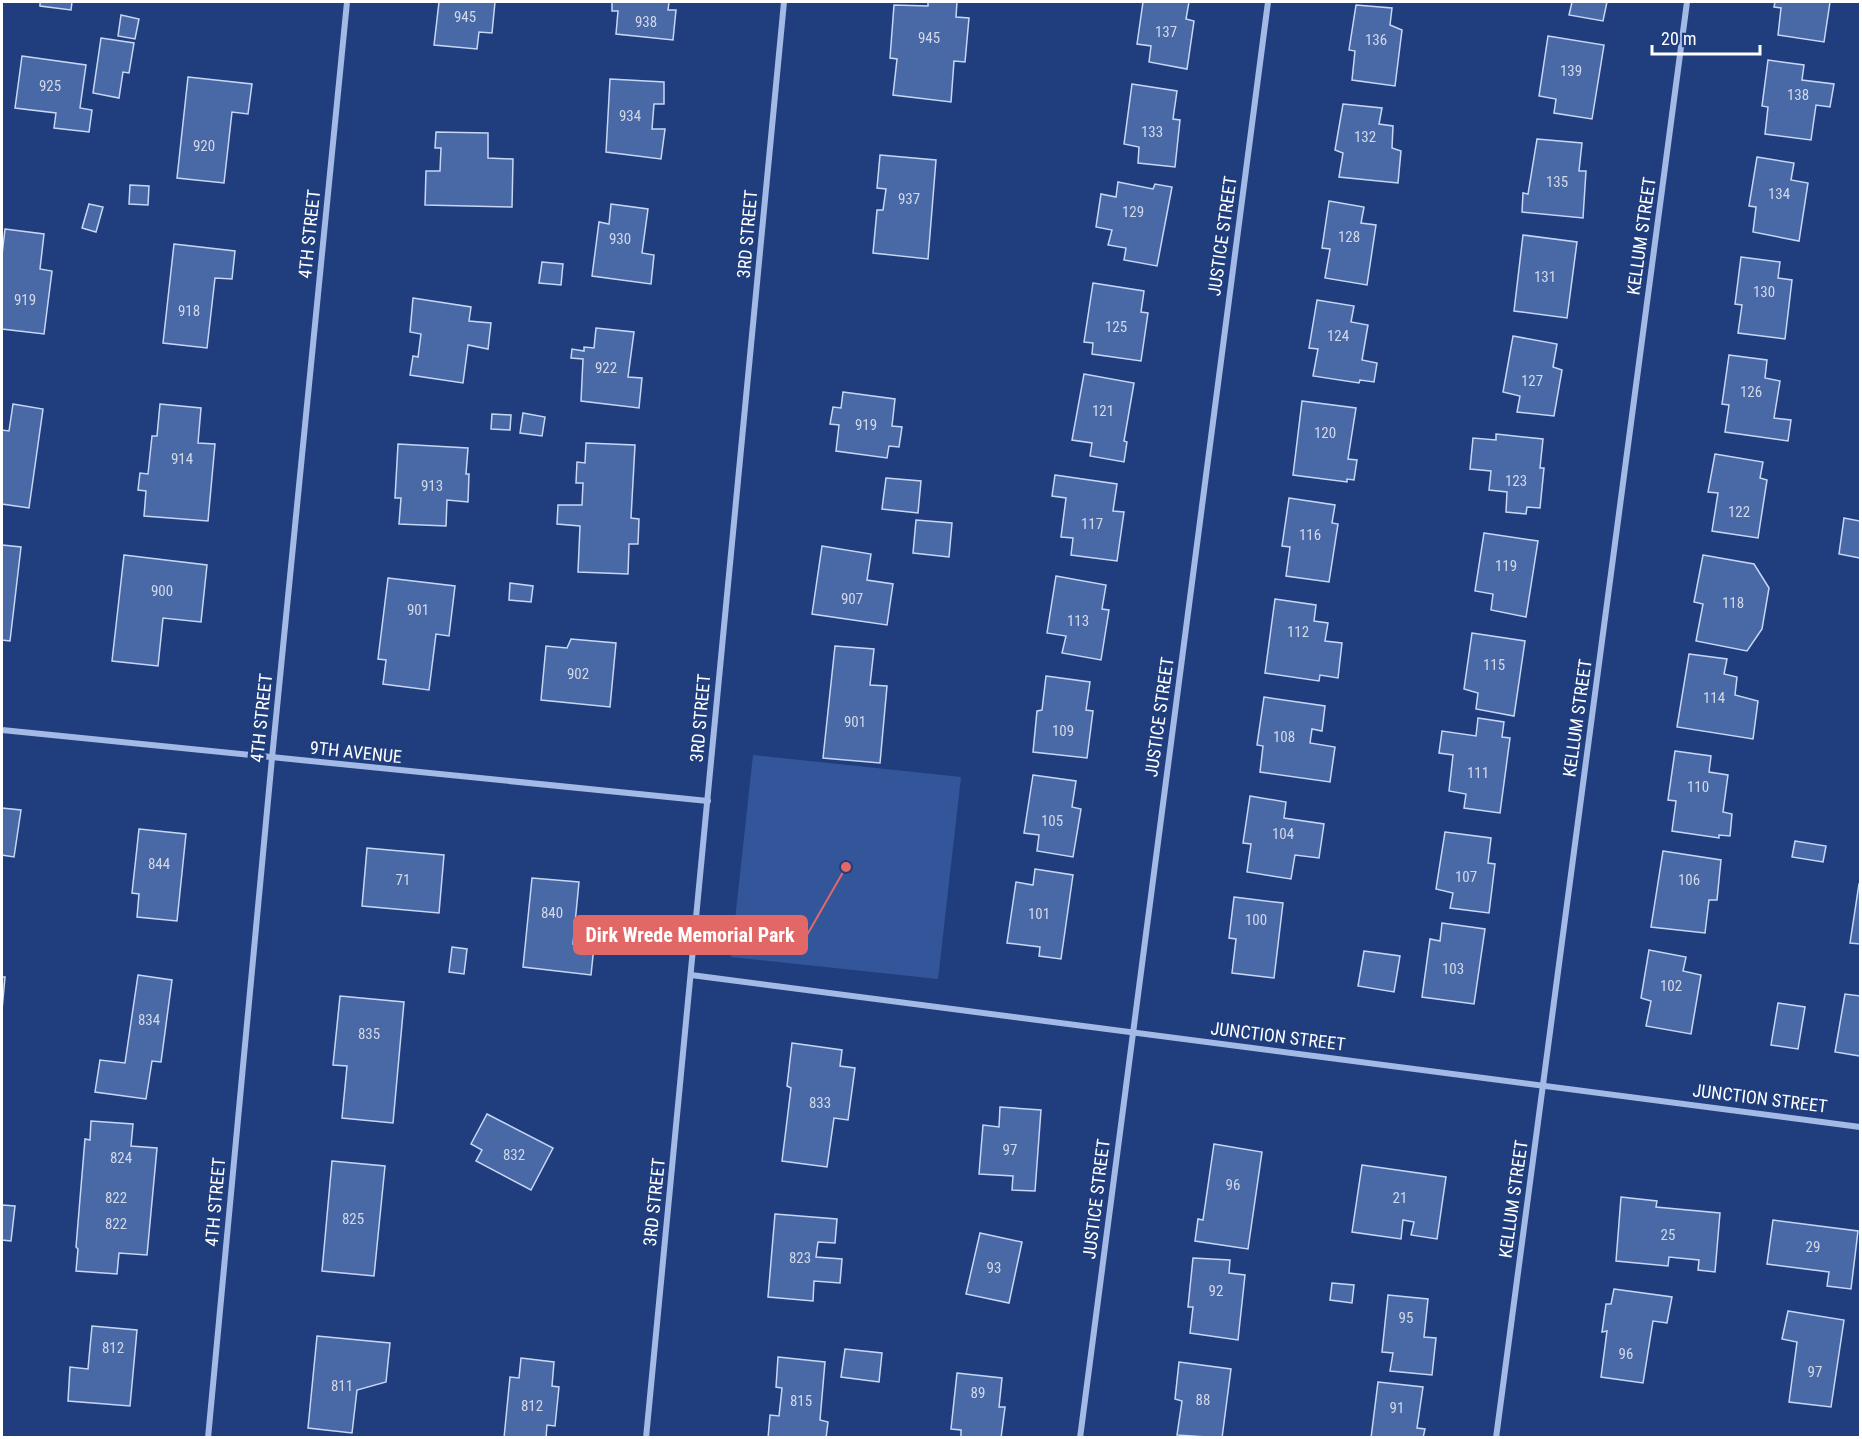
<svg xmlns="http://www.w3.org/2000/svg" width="1862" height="1439" viewBox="0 0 1862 1439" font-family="'Roboto Condensed',sans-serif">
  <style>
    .green { fill: #33569b }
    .building { fill: #4968a6; stroke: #c7d6f5; stroke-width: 1.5 }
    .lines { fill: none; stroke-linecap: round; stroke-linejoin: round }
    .minor { stroke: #a3bae7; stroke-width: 6 }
    .labels { text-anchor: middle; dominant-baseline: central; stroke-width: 6; stroke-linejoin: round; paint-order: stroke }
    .number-label { font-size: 15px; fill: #d2d9e9 }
    .street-label { font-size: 18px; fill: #fff; stroke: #203e7d }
    .leader { fill: none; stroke: #e26868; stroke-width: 2 }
    .callout-dot { fill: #e26868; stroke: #203e7d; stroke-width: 2 }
    .callout { fill: #e26868; stroke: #e26868; stroke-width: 2 }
    .callout-label { font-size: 20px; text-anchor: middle; font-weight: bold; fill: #fff }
  </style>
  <rect width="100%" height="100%" fill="#203e7d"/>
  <!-- green -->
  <path class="green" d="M 753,755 L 961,777 L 938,979 L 731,957 Z"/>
  <!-- building -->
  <g class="building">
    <path d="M 40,2 L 72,2 L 71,10 L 40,6 Z"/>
    <path d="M 439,2 L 495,2 L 492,33 L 479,32 L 477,49 L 434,45 Z"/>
    <path d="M 612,2 L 669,2 L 668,10 L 676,10 L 673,40 L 616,34 L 618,11 L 612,11 Z"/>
    <path d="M 928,2 L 957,2 L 956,17 L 969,18 L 965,62 L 954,61 L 951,102 L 893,95 L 897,59 L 890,58 L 894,5 L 928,6 Z"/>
    <path d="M 1143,2 L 1189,2 L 1186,19 L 1194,21 L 1187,69 L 1149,62 L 1151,46 L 1137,44 Z"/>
    <path d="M 1572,2 L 1607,2 L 1603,21 L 1569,15 Z"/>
    <path d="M 1775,2 L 1830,2 L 1824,42 L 1778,35 L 1781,8 L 1774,7 Z"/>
    <path d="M 1356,5 L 1392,8 L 1390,25 L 1402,30 L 1395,86 L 1352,80 L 1355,51 L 1349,50 Z"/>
    <path d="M 121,15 L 139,19 L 135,39 L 118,36 Z"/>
    <path d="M 1548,36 L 1604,45 L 1592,119 L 1554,113 L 1556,99 L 1539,96 Z"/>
    <path d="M 101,38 L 134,43 L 129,73 L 123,72 L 119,98 L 93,93 Z"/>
    <path d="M 22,56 L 86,65 L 80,108 L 92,110 L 89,132 L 54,128 L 56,113 L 15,108 Z"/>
    <path d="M 1768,60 L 1804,65 L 1802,80 L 1834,84 L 1830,107 L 1816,105 L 1811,140 L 1765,134 L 1768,107 L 1762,106 Z"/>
    <path d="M 188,77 L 252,84 L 248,114 L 232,112 L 224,183 L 177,178 Z"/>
    <path d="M 610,79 L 664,82 L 664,104 L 654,104 L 652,129 L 665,129 L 661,159 L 606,152 Z"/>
    <path d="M 1132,84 L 1177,91 L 1173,119 L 1180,120 L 1175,167 L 1138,163 L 1139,147 L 1124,144 Z"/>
    <path d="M 1343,104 L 1382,108 L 1379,124 L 1393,126 L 1392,148 L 1401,151 L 1398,183 L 1339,177 L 1343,153 L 1335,150 Z"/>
    <path d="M 436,132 L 488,133 L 488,158 L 513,159 L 512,207 L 425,205 L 426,171 L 440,171 L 441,148 L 435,148 Z"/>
    <path d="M 1537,139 L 1582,143 L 1579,171 L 1586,171 L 1583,218 L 1522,212 L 1523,193 L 1528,194 Z"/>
    <path d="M 880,155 L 936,160 L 928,259 L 873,253 L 877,210 L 883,210 L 886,189 L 877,188 Z"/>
    <path d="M 1757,157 L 1794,163 L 1791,180 L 1808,183 L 1799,241 L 1753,232 L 1756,207 L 1749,206 Z"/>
    <path d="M 1118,182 L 1153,189 L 1155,184 L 1172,187 L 1157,266 L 1124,260 L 1126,248 L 1108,245 L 1112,230 L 1096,227 L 1101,194 L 1116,197 Z"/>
    <path d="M 130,185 L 149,186 L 148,205 L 129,204 Z"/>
    <path d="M 1329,201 L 1364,207 L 1361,223 L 1376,225 L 1367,285 L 1325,278 L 1330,249 L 1322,248 Z"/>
    <path d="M 89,204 L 103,207 L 96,232 L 82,228 Z"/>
    <path d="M 611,204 L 648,209 L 642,253 L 654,255 L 651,284 L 592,276 L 599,222 L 609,224 Z"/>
    <path d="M 5,229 L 44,234 L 40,269 L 52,271 L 44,334 L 2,329 L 2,255 Z"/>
    <path d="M 1523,235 L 1577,242 L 1567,318 L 1514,311 Z"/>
    <path d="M 174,244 L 235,251 L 232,279 L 215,278 L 207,348 L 163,343 Z"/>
    <path d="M 1741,257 L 1780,262 L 1778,278 L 1792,280 L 1785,339 L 1738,333 L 1742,305 L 1735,304 Z"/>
    <path d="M 542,262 L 563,264 L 561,285 L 539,283 Z"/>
    <path d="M 1093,283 L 1144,291 L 1141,312 L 1148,313 L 1141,361 L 1092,354 L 1093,343 L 1084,342 Z"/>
    <path d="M 413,298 L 471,307 L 469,321 L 491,323 L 488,349 L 468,345 L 463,383 L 410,375 L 413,356 L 418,357 L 421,334 L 410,332 Z"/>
    <path d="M 1317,300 L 1354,306 L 1351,322 L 1368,325 L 1362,360 L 1377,363 L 1374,382 L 1360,380 L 1359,383 L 1313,376 L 1318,349 L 1309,348 Z"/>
    <path d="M 596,328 L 634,332 L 628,377 L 642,378 L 639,408 L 581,401 L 583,359 L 571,358 L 572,349 L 584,351 L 584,347 L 594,348 Z"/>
    <path d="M 1513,336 L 1557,344 L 1553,367 L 1562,370 L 1554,416 L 1517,412 L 1520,396 L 1503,392 Z"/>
    <path d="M 1729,355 L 1767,360 L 1765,378 L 1780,381 L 1774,418 L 1791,420 L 1788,441 L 1725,432 L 1729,405 L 1722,404 Z"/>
    <path d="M 1084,374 L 1134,383 L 1124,441 L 1127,442 L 1124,462 L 1090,456 L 1092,443 L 1072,440 Z"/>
    <path d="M 843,392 L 895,399 L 892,426 L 902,427 L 899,447 L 889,446 L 887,458 L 836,451 L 839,425 L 830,424 L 833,407 L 841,408 Z"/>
    <path d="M 1302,401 L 1356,408 L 1348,459 L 1357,460 L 1354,480 L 1347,479 L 1347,482 L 1293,475 Z"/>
    <path d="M 13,404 L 43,409 L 29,508 L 2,504 L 2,430 L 9,431 Z"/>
    <path d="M 160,404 L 201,408 L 198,443 L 215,444 L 208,521 L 144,516 L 146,491 L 138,490 L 140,473 L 148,474 L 152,436 L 157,436 Z"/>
    <path d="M 523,413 L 545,417 L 542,436 L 520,433 Z"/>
    <path d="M 492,414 L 511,415 L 510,430 L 491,429 Z"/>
    <path d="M 1496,434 L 1543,439 L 1540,468 L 1544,468 L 1540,508 L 1527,507 L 1526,514 L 1506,512 L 1507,492 L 1489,490 L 1491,471 L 1470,469 L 1473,438 L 1496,440 Z"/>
    <path d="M 586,443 L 635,445 L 631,518 L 639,519 L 638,544 L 629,544 L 628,574 L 578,572 L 580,526 L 557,524 L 558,505 L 582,505 L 583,483 L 576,483 L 577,462 L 585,463 Z"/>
    <path d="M 398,444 L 468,448 L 466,474 L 469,474 L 468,502 L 447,500 L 446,526 L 399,524 L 401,498 L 395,498 Z"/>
    <path d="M 1715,454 L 1763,462 L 1760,478 L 1767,480 L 1758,538 L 1712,531 L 1718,493 L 1708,492 Z"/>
    <path d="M 1055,475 L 1117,484 L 1113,511 L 1124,512 L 1117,561 L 1071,555 L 1073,538 L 1061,537 L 1066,498 L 1052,496 Z"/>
    <path d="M 886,478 L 921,481 L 918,513 L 882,509 Z"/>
    <path d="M 1289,498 L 1335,505 L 1332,523 L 1338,524 L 1329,582 L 1286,576 L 1290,547 L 1282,546 Z"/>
    <path d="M 1844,518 L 1860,521 L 1860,558 L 1839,554 Z"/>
    <path d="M 916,520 L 952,523 L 949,557 L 913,553 Z"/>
    <path d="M 1484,533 L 1538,541 L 1526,617 L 1491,610 L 1493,594 L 1475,591 Z"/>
    <path d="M 2,545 L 21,547 L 10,641 L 2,640 Z"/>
    <path d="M 822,546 L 871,554 L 867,580 L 893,584 L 887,625 L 812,614 Z"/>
    <path d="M 124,555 L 207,565 L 201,622 L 163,618 L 158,666 L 112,661 Z"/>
    <path d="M 1703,555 L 1754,564 L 1769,588 L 1762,629 L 1747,651 L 1696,641 L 1703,604 L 1694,602 Z"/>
    <path d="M 1056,576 L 1106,585 L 1102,609 L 1109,610 L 1101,660 L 1062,653 L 1066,636 L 1047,633 Z"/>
    <path d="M 388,578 L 455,586 L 449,636 L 436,634 L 429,690 L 383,684 L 386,660 L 378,659 Z"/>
    <path d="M 510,583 L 533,586 L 531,602 L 509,600 Z"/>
    <path d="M 1275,599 L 1316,605 L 1314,621 L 1328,623 L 1325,641 L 1342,643 L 1338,678 L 1320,675 L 1319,681 L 1265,673 Z"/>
    <path d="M 1472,633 L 1525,641 L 1514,716 L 1476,709 L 1478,693 L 1464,689 Z"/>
    <path d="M 571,639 L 616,643 L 610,707 L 541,700 L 546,646 L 567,648 Z"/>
    <path d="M 835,646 L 874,649 L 870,685 L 887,686 L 880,763 L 823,758 Z"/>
    <path d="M 1689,654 L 1727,659 L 1724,674 L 1737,677 L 1735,695 L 1758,701 L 1753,739 L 1677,727 Z"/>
    <path d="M 1046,676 L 1090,682 L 1086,710 L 1093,711 L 1087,758 L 1033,752 L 1037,711 L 1042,710 Z"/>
    <path d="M 1264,697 L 1325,706 L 1322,731 L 1312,729 L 1310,743 L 1335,747 L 1330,782 L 1260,772 L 1263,746 L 1257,745 Z"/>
    <path d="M 1478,718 L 1504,722 L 1502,737 L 1510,738 L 1500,813 L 1464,808 L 1466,794 L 1449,791 L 1453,755 L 1439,753 L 1442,731 L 1476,736 Z"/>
    <path d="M 1675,751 L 1711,756 L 1709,772 L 1728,775 L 1723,812 L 1732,814 L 1730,836 L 1719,835 L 1719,838 L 1672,831 L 1676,801 L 1668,800 Z"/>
    <path d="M 1033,775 L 1076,781 L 1072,807 L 1081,809 L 1073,857 L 1037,851 L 1039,835 L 1024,833 Z"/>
    <path d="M 1250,796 L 1286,802 L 1284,818 L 1324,824 L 1319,858 L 1295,855 L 1291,879 L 1247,872 L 1251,844 L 1243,843 Z"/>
    <path d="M 2,808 L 21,810 L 14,857 L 2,855 Z"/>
    <path d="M 139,829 L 186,834 L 177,921 L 137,917 L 139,894 L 132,893 Z"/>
    <path d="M 1445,832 L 1491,838 L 1488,863 L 1495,864 L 1489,913 L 1450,908 L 1453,893 L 1436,889 Z"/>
    <path d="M 1795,841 L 1826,846 L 1823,862 L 1792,857 Z"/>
    <path d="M 367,848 L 444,855 L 439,913 L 362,906 Z"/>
    <path d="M 1663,851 L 1721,860 L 1717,900 L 1709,900 L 1705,933 L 1651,927 Z"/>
    <path d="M 1035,869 L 1073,875 L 1061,959 L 1039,956 L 1040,947 L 1007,943 L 1016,882 L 1033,885 Z"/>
    <path d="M 532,878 L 579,882 L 573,944 L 594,946 L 591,975 L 523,967 Z"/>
    <path d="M 1859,884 L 1860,884 L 1860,944 L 1850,943 Z"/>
    <path d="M 1234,897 L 1283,903 L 1274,978 L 1232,973 L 1236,939 L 1229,938 Z"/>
    <path d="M 1442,923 L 1485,929 L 1474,1004 L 1422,997 L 1430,939 L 1440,941 Z"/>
    <path d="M 452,947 L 467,949 L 464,974 L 449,972 Z"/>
    <path d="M 1649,950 L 1686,957 L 1683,971 L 1701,975 L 1691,1034 L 1646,1026 L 1651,1001 L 1641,998 Z"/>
    <path d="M 1364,951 L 1400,956 L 1394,992 L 1358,986 Z"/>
    <path d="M 138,975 L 172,980 L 161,1062 L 152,1061 L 146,1099 L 95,1092 L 100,1060 L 125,1063 Z"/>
    <path d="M 2,977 L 5,977 L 2,1010 Z"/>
    <path d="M 1860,990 L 1860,1056 L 1835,1052 L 1845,994 L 1860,996 Z"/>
    <path d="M 340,996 L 404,1002 L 393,1123 L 342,1118 L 347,1066 L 333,1065 Z"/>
    <path d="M 1778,1003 L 1805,1007 L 1798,1049 L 1771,1045 Z"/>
    <path d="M 792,1043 L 842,1050 L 840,1066 L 855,1068 L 848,1120 L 834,1118 L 827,1167 L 782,1161 L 791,1088 L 787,1086 Z"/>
    <path d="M 1000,1107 L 1041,1110 L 1035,1191 L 1012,1190 L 1013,1176 L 979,1174 L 983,1125 L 999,1127 Z"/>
    <path d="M 487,1114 L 553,1148 L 531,1190 L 476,1161 L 482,1150 L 471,1144 Z"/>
    <path d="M 91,1121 L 133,1124 L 131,1146 L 157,1148 L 147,1255 L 119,1253 L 117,1274 L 76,1271 L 78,1249 L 76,1247 L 85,1139 L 90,1140 Z"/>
    <path d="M 1214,1144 L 1262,1152 L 1248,1249 L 1195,1241 L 1198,1219 L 1203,1220 Z"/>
    <path d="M 332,1161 L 385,1166 L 374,1276 L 322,1271 Z"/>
    <path d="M 1362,1165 L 1446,1177 L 1437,1239 L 1411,1235 L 1414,1222 L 1403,1220 L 1401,1239 L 1352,1232 Z"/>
    <path d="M 1621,1197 L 1657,1201 L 1656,1207 L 1720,1213 L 1715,1272 L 1698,1270 L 1699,1260 L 1669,1257 L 1668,1266 L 1616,1261 Z"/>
    <path d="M 2,1205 L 15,1206 L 11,1241 L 2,1240 Z"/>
    <path d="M 775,1214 L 837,1219 L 835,1243 L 818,1242 L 816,1257 L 842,1259 L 840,1283 L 814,1281 L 813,1301 L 768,1297 Z"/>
    <path d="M 1773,1220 L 1858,1231 L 1851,1289 L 1827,1286 L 1829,1272 L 1767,1264 Z"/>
    <path d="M 980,1233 L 1022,1242 L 1009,1303 L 966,1294 Z"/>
    <path d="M 1193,1258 L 1230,1260 L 1229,1273 L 1245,1275 L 1238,1340 L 1190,1333 L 1193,1307 L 1188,1307 Z"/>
    <path d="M 1332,1283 L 1354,1285 L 1352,1303 L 1330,1300 Z"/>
    <path d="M 1614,1289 L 1672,1297 L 1667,1323 L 1653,1321 L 1643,1383 L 1601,1377 L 1607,1331 L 1602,1332 L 1606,1304 L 1611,1304 Z"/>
    <path d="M 1388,1295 L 1428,1299 L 1424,1337 L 1436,1338 L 1432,1375 L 1390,1371 L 1393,1353 L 1382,1352 Z"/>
    <path d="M 1788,1311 L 1844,1320 L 1831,1407 L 1789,1402 L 1797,1342 L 1782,1339 Z"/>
    <path d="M 92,1326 L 137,1330 L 130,1406 L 68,1401 L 70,1367 L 88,1369 Z"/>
    <path d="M 317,1336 L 390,1343 L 386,1382 L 357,1390 L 352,1433 L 308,1428 Z"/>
    <path d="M 845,1349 L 882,1353 L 879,1382 L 841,1377 Z"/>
    <path d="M 778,1357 L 825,1362 L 820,1420 L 828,1422 L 826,1438 L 768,1438 L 770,1415 L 779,1416 L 782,1388 L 776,1387 Z"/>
    <path d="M 521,1358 L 554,1362 L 552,1386 L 559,1387 L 555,1426 L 547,1425 L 546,1438 L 504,1438 L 510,1377 L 519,1378 Z"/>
    <path d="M 1179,1362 L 1231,1369 L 1222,1438 L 1177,1435 L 1182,1401 L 1175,1399 Z"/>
    <path d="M 957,1373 L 1002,1378 L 999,1407 L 1005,1407 L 1001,1438 L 961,1438 L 961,1430 L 951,1429 Z"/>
    <path d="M 1378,1382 L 1423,1387 L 1417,1428 L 1425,1429 L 1423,1438 L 1371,1438 Z"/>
  </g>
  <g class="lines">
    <!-- minor -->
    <g class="minor">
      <path d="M 2,730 L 708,801"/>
      <path d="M 691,975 L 1860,1127"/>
      <path d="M 208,1438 L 272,758 L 347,2"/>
      <path d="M 646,1438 L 784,2"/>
      <path d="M 1080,1438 L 1268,2"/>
      <path d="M 1496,1438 L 1687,2"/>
    </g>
  </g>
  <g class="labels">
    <!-- number labels -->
    <g class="number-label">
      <text x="465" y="17">945</text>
      <text x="646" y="22">938</text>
      <text x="1166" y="32">137</text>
      <text x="929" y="38">945</text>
      <text x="1376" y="40">136</text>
      <text x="1571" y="71">139</text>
      <text x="50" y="86">925</text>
      <text x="1798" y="95">138</text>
      <text x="630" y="116">934</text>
      <text x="1152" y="132">133</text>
      <text x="1365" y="137">132</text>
      <text x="204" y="146">920</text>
      <text x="1557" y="182">135</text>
      <text x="1779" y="194">134</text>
      <text x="909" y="199">937</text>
      <text x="1133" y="212">129</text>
      <text x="1349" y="237">128</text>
      <text x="620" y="239">930</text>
      <text x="1545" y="277">131</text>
      <text x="1764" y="292">130</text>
      <text x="25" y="300">919</text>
      <text x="189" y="311">918</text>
      <text x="1116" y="327">125</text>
      <text x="1338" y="336">124</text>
      <text x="606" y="368">922</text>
      <text x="1532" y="381">127</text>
      <text x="1751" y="392">126</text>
      <text x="1103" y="411">121</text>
      <text x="866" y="425">919</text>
      <text x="1325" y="433">120</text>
      <text x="182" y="459">914</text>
      <text x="1516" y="481">123</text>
      <text x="432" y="486">913</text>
      <text x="1739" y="512">122</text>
      <text x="1092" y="524">117</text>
      <text x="1310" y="535">116</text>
      <text x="1506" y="566">119</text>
      <text x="162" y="591">900</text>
      <text x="852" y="599">907</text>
      <text x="1733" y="603">118</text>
      <text x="418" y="610">901</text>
      <text x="1078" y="621">113</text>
      <text x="1298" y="632">112</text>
      <text x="1494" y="665">115</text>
      <text x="578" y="674">902</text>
      <text x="1714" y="698">114</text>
      <text x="855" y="722">901</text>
      <text x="1063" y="731">109</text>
      <text x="1284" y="737">108</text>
      <text x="1478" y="773">111</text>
      <text x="1698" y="787">110</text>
      <text x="1052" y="821">105</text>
      <text x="1283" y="834">104</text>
      <text x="159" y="864">844</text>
      <text x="1466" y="877">107</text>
      <text x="403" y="880">71</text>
      <text x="1689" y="880">106</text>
      <text x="552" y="913">840</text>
      <text x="1039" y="914">101</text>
      <text x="1256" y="920">100</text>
      <text x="1453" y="969">103</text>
      <text x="1671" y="986">102</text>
      <text x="149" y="1020">834</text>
      <text x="369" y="1034">835</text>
      <text x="820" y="1103">833</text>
      <text x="1010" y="1150">97</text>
      <text x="514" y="1155">832</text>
      <text x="121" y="1158">824</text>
      <text x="1233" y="1185">96</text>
      <text x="116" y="1198">822</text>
      <text x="1400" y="1198">21</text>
      <text x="353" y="1219">825</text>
      <text x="116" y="1224">822</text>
      <text x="1668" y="1235">25</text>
      <text x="1813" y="1247">29</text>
      <text x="800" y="1258">823</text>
      <text x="994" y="1268">93</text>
      <text x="1216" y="1291">92</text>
      <text x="1406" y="1318">95</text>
      <text x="113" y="1348">812</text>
      <text x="1626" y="1354">96</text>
      <text x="1815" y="1372">97</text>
      <text x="342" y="1386">811</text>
      <text x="978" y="1393">89</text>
      <text x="1203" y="1400">88</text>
      <text x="801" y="1401">815</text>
      <text x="532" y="1406">812</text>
      <text x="1397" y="1408">91</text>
    </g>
    <!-- street labels -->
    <g class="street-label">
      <text transform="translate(309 234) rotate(-84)">4TH STREET</text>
      <text transform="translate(747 234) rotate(-85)">3RD STREET</text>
      <text transform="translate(1222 236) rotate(-82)">JUSTICE STREET</text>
      <text transform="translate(1641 236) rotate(-82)">KELLUM STREET</text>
      <text transform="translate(1159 717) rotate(-82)">JUSTICE STREET</text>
      <text transform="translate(261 718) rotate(-84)">4TH STREET</text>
      <text transform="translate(700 718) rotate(-85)">3RD STREET</text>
      <text transform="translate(1577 718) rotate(-82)">KELLUM STREET</text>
      <text transform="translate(356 752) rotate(6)">9TH AVENUE</text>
      <text transform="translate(1278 1036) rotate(7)">JUNCTION STREET</text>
      <text transform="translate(1760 1098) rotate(7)">JUNCTION STREET</text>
      <text transform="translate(1096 1199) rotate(-83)">JUSTICE STREET</text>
      <text transform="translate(1513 1199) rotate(-82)">KELLUM STREET</text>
      <text transform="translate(215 1202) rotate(-85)">4TH STREET</text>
      <text transform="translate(654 1202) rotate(-84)">3RD STREET</text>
    </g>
  </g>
  <!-- callouts -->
  <path class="leader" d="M846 867L807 935"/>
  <circle class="callout-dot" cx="846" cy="867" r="6"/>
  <rect class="callout" x="574" y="916" width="233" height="38" rx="6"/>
  <g class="callout-label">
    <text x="690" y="942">Dirk Wrede Memorial Park</text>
  </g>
  <!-- border -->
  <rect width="1862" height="1439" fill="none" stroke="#ffffff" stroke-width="6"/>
  <!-- scale -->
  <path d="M1652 45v9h108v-9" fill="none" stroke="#ffffff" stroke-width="3"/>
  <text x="1661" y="45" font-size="18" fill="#ffffff" stroke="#203e7d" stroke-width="4.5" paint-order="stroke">20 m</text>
</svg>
